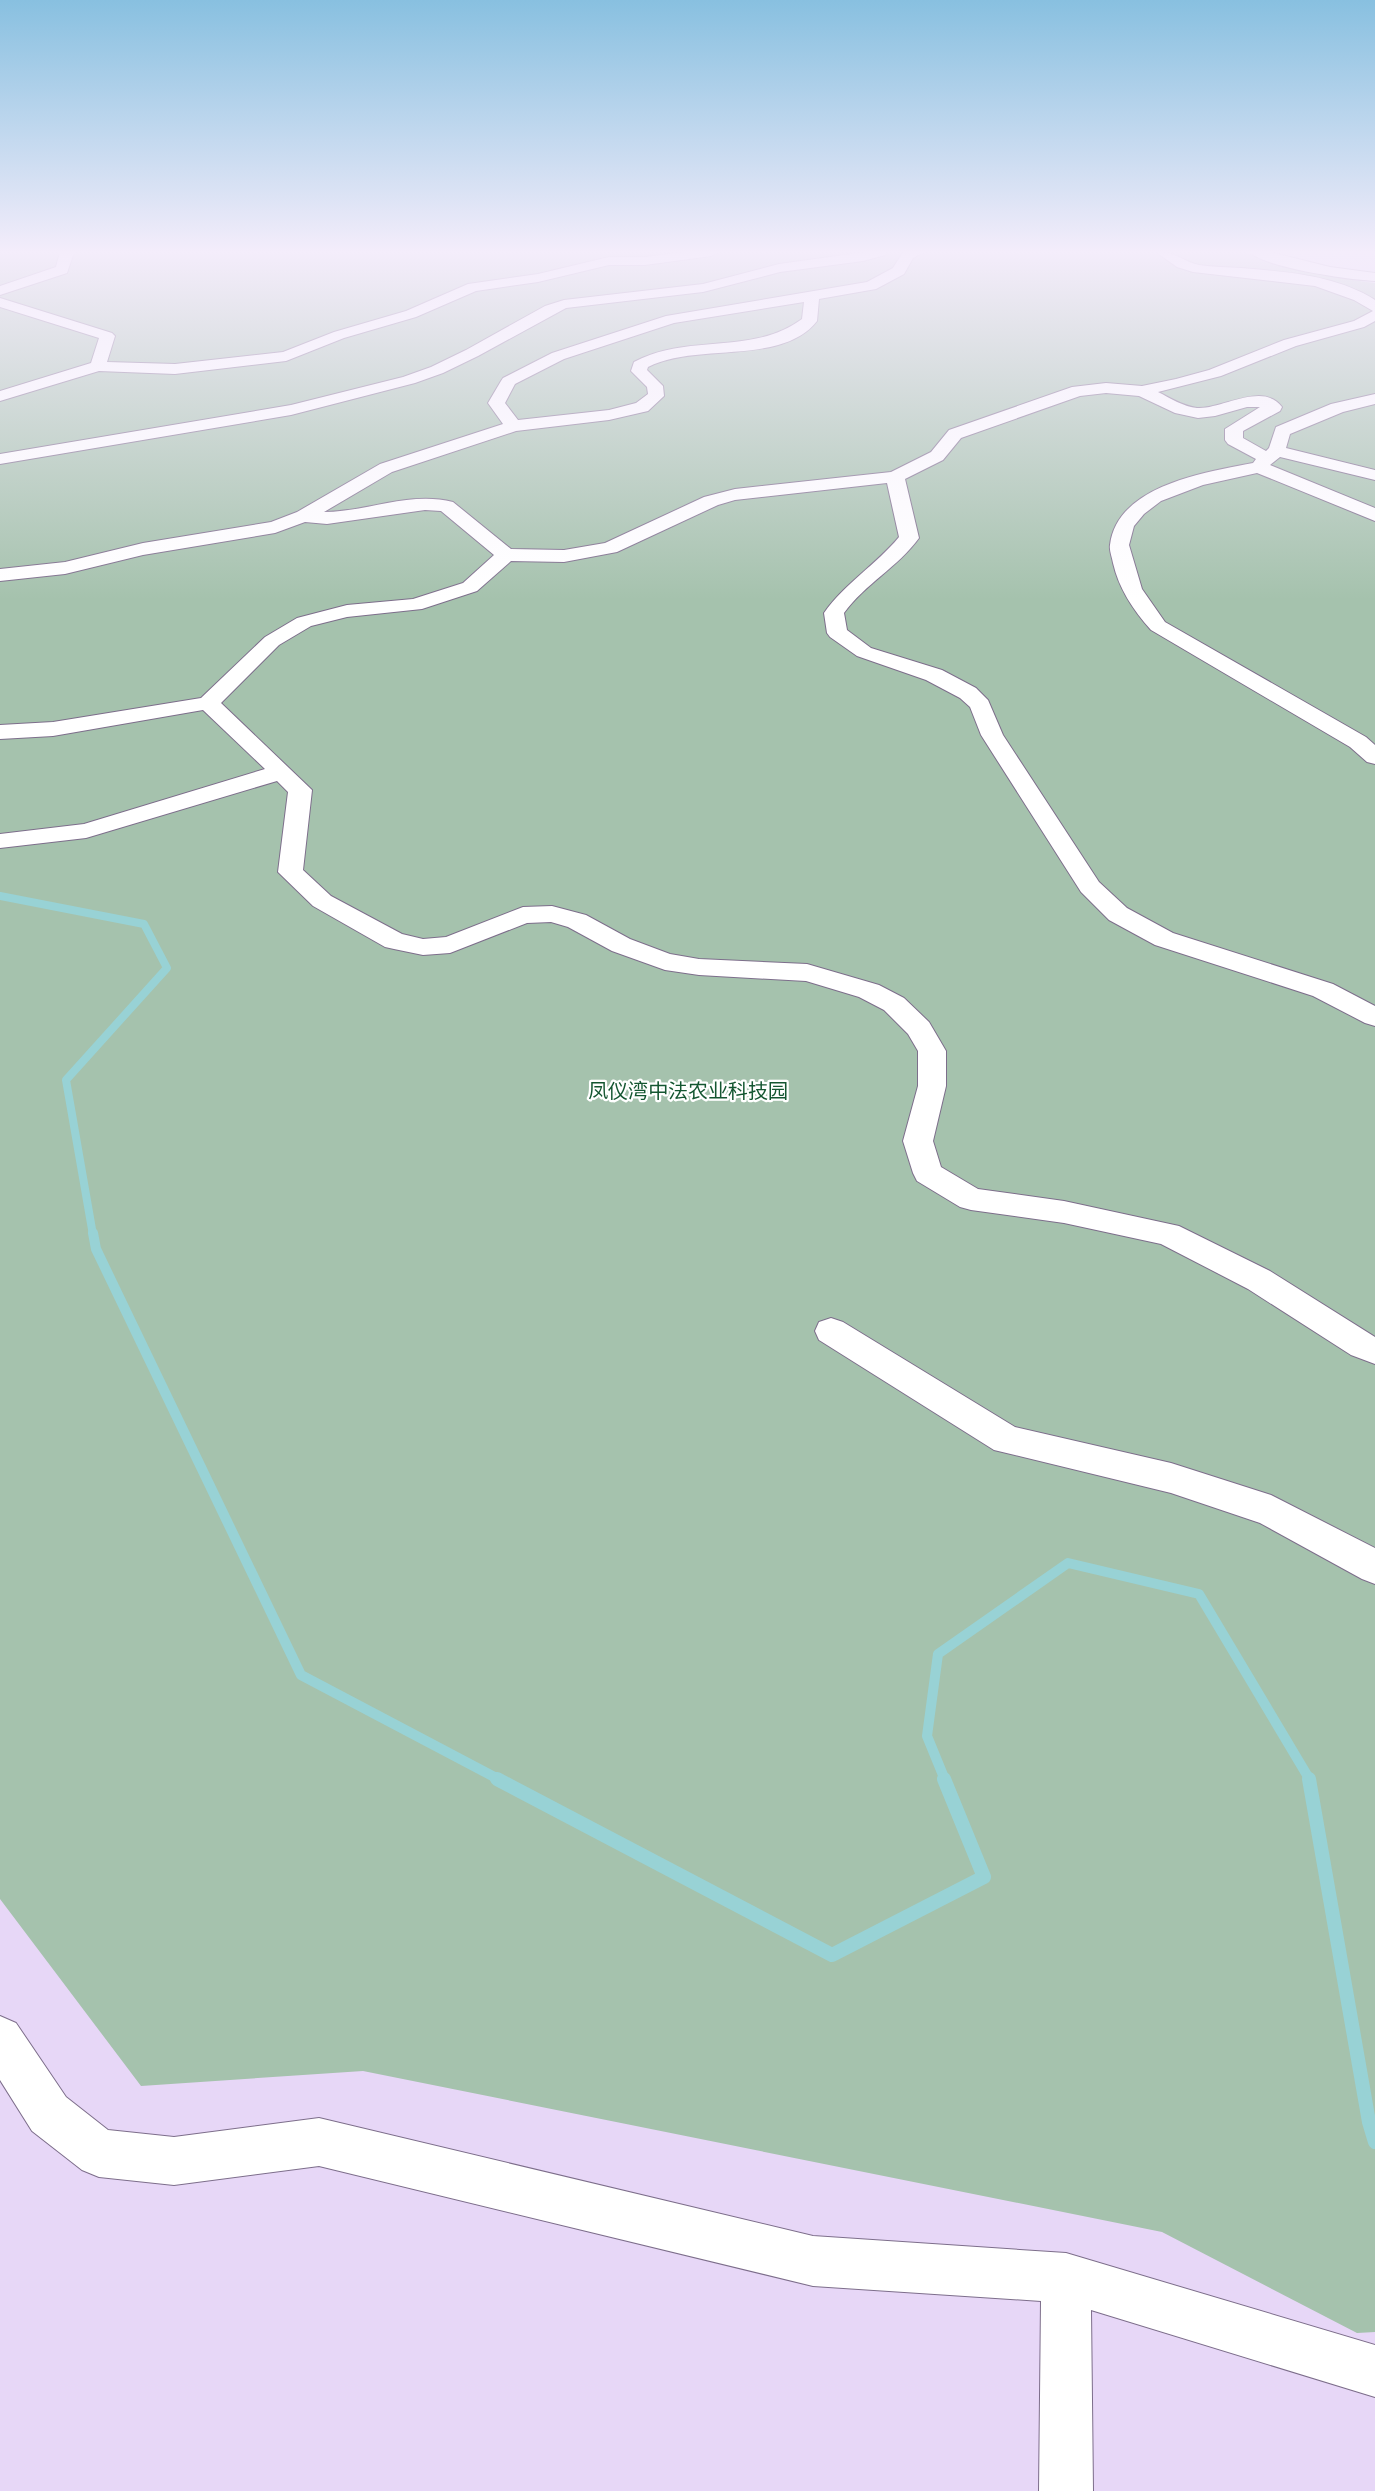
<svg xmlns="http://www.w3.org/2000/svg" width="1375" height="2491" viewBox="0 0 1375 2491" font-family="'PT Sans','Noto Sans SC',sans-serif">
  <style>
    .green { fill: #a5c2ad }
    .lines { fill: none; stroke-linecap: round; stroke-linejoin: round }
    .stream-far2 { stroke: #98d2d5; stroke-width: 8 }
    .stream-far1 { stroke: #98d2d5; stroke-width: 10 }
    .stream { stroke: #98d2d5; stroke-width: 14 }
    .minor-casing { stroke: #7d6e8b; stroke-width: 2 }
    .minor { fill: #fff; fill-rule: evenodd }
    .labels { text-anchor: middle; dominant-baseline: central; stroke-width: 4.5; stroke-linejoin: round; paint-order: stroke }
    .park-label { font-size: 20px; fill: #145631; stroke: #fff }
  </style>
  <rect width="100%" height="100%" fill="#e7d7f7"/>
  <!-- green -->
  <path class="green" d="M 0,252 L 1246,252 C 1288,270 1330,277 1375,283 L 1375,2332 L 1357,2333 L 1162,2232 L 363,2071 L 141,2086 L 0,1899 Z"/>
  <g class="lines">
    <!-- stream-far2 -->
    <path class="stream-far2" d="M 0,896 L 144,924 L 167,968 L 66,1080 L 93,1235"/>
    <!-- stream-far1 -->
    <g class="stream-far1">
      <path d="M 93,1233 L 96,1249 L 301,1675 L 500,1780"/>
      <path d="M 945,1780 L 927,1736 L 938,1654 L 1068,1563 L 1199,1594 L 1310,1780"/>
    </g>
    <!-- stream -->
    <g class="stream">
      <path d="M 497,1779 L 832,1955 L 984,1877 L 944,1779"/>
      <path d="M 1309,1779 L 1369,2122 L 1375,2142"/>
    </g>
    <defs>
      <g id="minor">
        <path d="M 60,252 L 74,252 L 67,273 L 0,295 L 0,286 L 56,267 Z"/>
        <path d="M 683,252 L 718,252 L 711,256 L 645,265 L 609,265 L 538,282 L 476,291 L 416,317 L 344,338 L 286,361 L 175,374 L 99,371 L 0,401 L 0,391 L 91,363 L 99,338 L 0,307 L 0,298 L 112,333 L 115,336 L 107,362 L 175,364 L 283,352 L 334,332 L 406,311 L 468,284 L 538,274 L 609,257 L 645,257 Z"/>
        <path d="M 866,252 L 887,252 L 885,255 L 863,261 L 780,272 L 703,292 L 566,308 L 478,356 L 443,373 L 415,383 L 291,415 L 0,464 L 0,454 L 291,405 L 403,377 L 431,367 L 466,350 L 545,306 L 564,300 L 703,284 L 779,264 Z"/>
        <path d="M 903,252 L 924,252 L 913,258 L 904,274 L 876,289 L 819,299 L 817,321 C 782,366 696,342 648,367 L 647,370 L 663,386 L 664,396 L 648,411 L 609,420 L 516,431 L 392,472 L 324,512 C 367,512 409,491 453,502 L 511,549 L 564,550 L 605,543 L 704,497 L 735,489 L 891,472 L 931,452 L 949,430 L 1072,387 L 1106,383 L 1142,386 L 1176,379 L 1209,370 L 1284,340 L 1354,321 L 1373,311 L 1354,300 L 1315,286 L 1193,272 L 1177,267 L 1156,252 C 1178,252 1181,261 1199,265 C 1213,267 1227,267 1241,268 C 1286,272 1336,275 1375,300 L 1375,321 L 1364,327 L 1296,346 L 1221,376 L 1158,392 C 1170,398 1184,407 1197,408 C 1221,410 1263,381 1282,407 L 1280,411 L 1243,431 L 1243,438 L 1266,451 L 1269,448 L 1276,427 L 1331,404 L 1375,394 L 1375,404 L 1343,412 L 1290,434 L 1286,448 L 1375,470 L 1375,480 L 1280,457 L 1270,465 L 1375,508 L 1375,521 L 1257,473 L 1203,485 L 1161,501 L 1144,514 L 1134,526 L 1129,545 L 1142,589 L 1165,622 L 1366,737 L 1375,745 L 1375,764 L 1367,762 L 1350,747 L 1151,630 C 1133,610 1119,589 1113,563 C 1112,557 1109,550 1110,545 C 1117,485 1207,472 1253,463 L 1256,459 L 1228,444 L 1225,440 L 1225,429 L 1260,407 L 1247,407 L 1215,416 L 1198,418 L 1175,413 L 1139,396 L 1106,393 L 1080,396 L 961,438 L 943,460 L 905,479 L 919,538 C 898,567 865,584 844,613 L 847,630 L 871,648 L 942,670 L 976,688 L 988,700 L 1003,735 L 1099,882 L 1127,908 L 1173,933 L 1333,984 L 1375,1006 L 1375,1026 L 1365,1023 L 1313,996 L 1155,945 L 1109,920 L 1081,892 L 981,735 L 970,707 L 960,698 L 926,680 L 857,656 L 830,637 L 827,633 L 824,613 C 845,583 876,565 899,537 L 887,483 L 735,500 L 718,505 L 617,552 L 564,562 L 511,561 L 477,591 L 422,609 L 347,617 L 311,626 L 279,645 L 221,703 L 312,790 L 303,870 L 331,896 L 402,934 L 423,939 L 446,937 L 523,907 L 552,906 L 586,915 L 630,939 L 670,954 L 699,959 L 807,964 L 879,985 L 904,998 L 929,1022 L 946,1051 L 946,1086 L 933,1141 L 941,1167 L 978,1189 L 1064,1201 L 1179,1226 L 1270,1271 L 1375,1337 L 1375,1364 L 1351,1355 L 1248,1289 L 1161,1244 L 1064,1223 L 971,1210 L 960,1207 L 917,1181 L 913,1173 L 903,1141 L 918,1086 L 918,1051 L 908,1034 L 884,1010 L 859,997 L 806,981 L 699,975 L 665,970 L 612,951 L 568,927 L 551,922 L 527,923 L 450,953 L 423,955 L 394,949 L 385,947 L 313,906 L 278,872 L 288,792 L 277,781 L 86,838 L 0,848 L 0,834 L 84,824 L 265,769 L 203,710 L 53,736 L 0,739 L 0,725 L 53,722 L 201,698 L 265,637 L 297,618 L 347,605 L 413,599 L 463,583 L 494,555 L 441,511 L 425,510 L 327,524 L 305,522 L 275,533 L 143,555 L 65,574 L 0,581 L 0,569 L 65,562 L 143,543 L 271,522 L 297,512 L 380,464 L 503,424 L 488,403 L 501,381 L 503,378 L 552,353 L 666,316 L 867,282 L 893,268 ZM 804,302 L 802,319 C 752,356 689,333 634,362 L 631,371 L 647,387 L 648,394 L 636,403 L 609,410 L 518,420 L 505,403 L 515,384 L 564,359 L 674,323 Z"/>
        <path d="M 1250,252 L 1270,252 L 1330,267 L 1375,273 L 1375,281 C 1351,280 1265,268 1250,252 Z"/>
        <path d="M 831,1318 L 843,1322 L 1015,1427 L 1171,1463 L 1271,1495 L 1375,1548 L 1375,1584 L 1362,1579 L 1260,1523 L 1171,1493 L 994,1450 L 819,1340 L 815,1331 L 819,1322 Z"/>
        <path d="M 0,2016 L 16,2023 L 66,2097 L 108,2130 L 174,2137 L 319,2118 L 813,2236 L 1066,2253 L 1375,2345 L 1375,2397 L 1091,2310 L 1093,2491 L 1039,2491 L 1041,2301 L 813,2286 L 319,2166 L 174,2185 L 99,2177 L 82,2170 L 32,2131 L 0,2080 Z"/>
      </g>
    </defs>
    <!-- minor casing -->
    <use href="#minor" class="minor-casing"/>
    <!-- minor -->
    <use href="#minor" class="minor"/>
  </g>
  <!-- sky -->
  <linearGradient id="sky" x2="0" y2="1"><stop stop-color="#88c0e0"/><stop offset="0.42" stop-color="#f4edfb"/><stop offset="1" stop-color="#f4edfb" stop-opacity="0"/></linearGradient>
  <rect width="1375" height="600" fill="url(#sky)"/>
  <g class="labels">
    <!-- park labels -->
    <g class="park-label">
      <text x="688" y="1091">凤仪湾中法农业科技园</text>
    </g>
  </g>
</svg>
